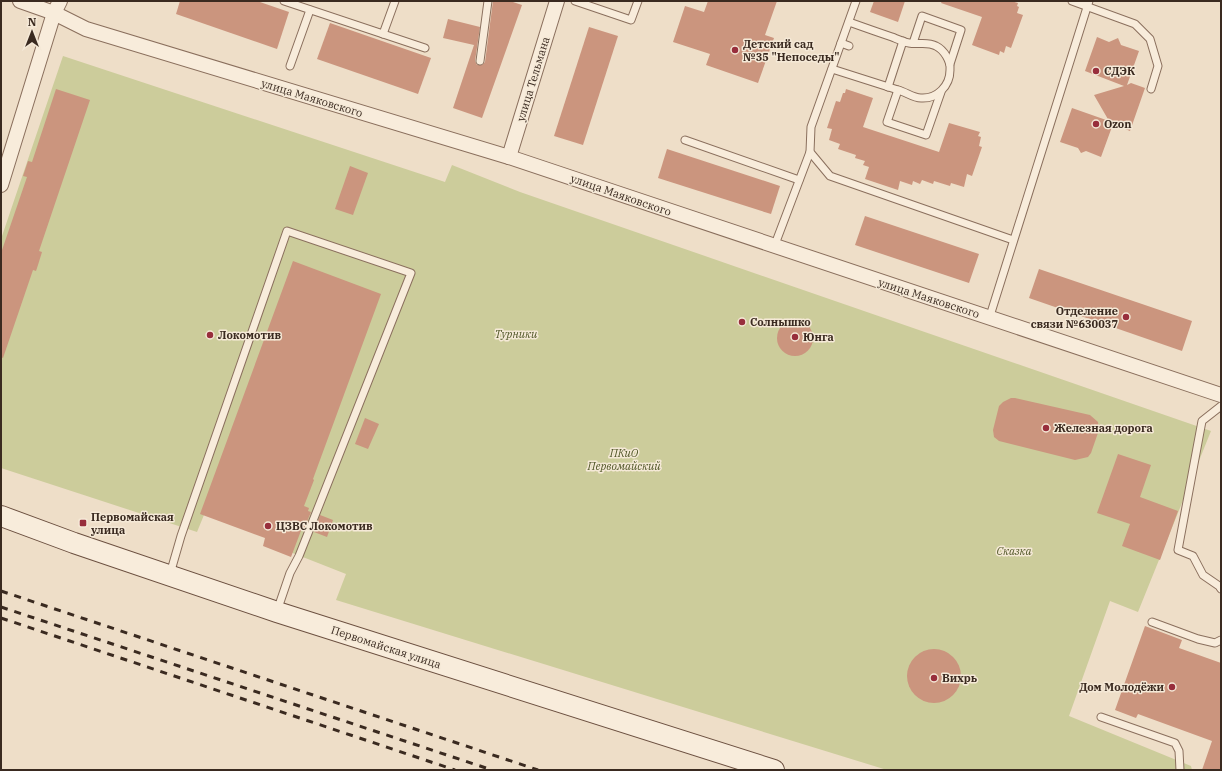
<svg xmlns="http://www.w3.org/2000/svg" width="1222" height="771" viewBox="0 0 1222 771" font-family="'IBM Plex Serif',serif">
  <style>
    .green { fill: #cccc9b }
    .building { fill: #cb957e }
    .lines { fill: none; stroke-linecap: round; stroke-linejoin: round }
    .service-casing { stroke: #8a6f5d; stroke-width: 9 }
    .minor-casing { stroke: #8a6f5d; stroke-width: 16 }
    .secondary-casing { stroke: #6c5040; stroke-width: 22 }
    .service { stroke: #f8ecdb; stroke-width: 7 }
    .minor { stroke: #f8ecdb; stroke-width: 14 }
    .secondary { stroke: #f8ecdb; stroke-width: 20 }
    .rail { stroke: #3a2a20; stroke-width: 3; stroke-dasharray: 7 7; stroke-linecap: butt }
    .poi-dot { fill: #982e3c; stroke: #f5e9d7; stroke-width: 1.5 }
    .labels { text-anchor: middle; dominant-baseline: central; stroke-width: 3; stroke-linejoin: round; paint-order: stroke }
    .poi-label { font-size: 11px; font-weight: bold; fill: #3a2a20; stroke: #f5e9d7; text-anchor: start }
    .street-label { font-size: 11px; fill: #3a2a20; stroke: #f5e9d7 }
    .park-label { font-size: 11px; font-style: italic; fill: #505627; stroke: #f5e9d7 }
  </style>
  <rect width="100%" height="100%" fill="#eedec8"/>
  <!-- green -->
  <path class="green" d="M 63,56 L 445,182 L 452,165 L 520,192 L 1211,431 L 1138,612 L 1110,601 L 1069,716 L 1191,766 L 1192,770 L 887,770 L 336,600 L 346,574 L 285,550 L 288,541 L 206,510 L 197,532 L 1,468 L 1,239 Z"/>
  <!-- building -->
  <g class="building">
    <path d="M 180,1 L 257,1 L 289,12 L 277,49 L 176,14 Z"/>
    <path d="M 493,1 L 510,1 L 522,5 L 482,118 L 453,108 L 474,45 L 443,38 L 448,19 L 480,27 L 475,61 L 477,65 L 482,65 L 485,62 Z"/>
    <path d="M 708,1 L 777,1 L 765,35 L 774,38 L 758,83 L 706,65 L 710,54 L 673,42 L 685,6 L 704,12 Z"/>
    <path d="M 874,1 L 905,1 L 898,22 L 870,12 Z"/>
    <path d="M 942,1 L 1011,1 L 1018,3 L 1017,6 L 1019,7 L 1017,13 L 1023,15 L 1011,48 L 1006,46 L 1004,53 L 1000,51 L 999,55 L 972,45 L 982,17 L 941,3 Z"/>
    <path d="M 330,23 L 431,58 L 418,94 L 317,59 Z"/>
    <path d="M 589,27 L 618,36 L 583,145 L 554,136 Z"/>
    <path d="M 1097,37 L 1109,42 L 1118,38 L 1121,45 L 1139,51 L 1127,85 L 1131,83 L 1145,88 L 1130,131 L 1113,124 L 1101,157 L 1086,151 L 1081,153 L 1078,148 L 1060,142 L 1072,108 L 1109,121 L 1094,95 L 1124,86 L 1085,71 Z"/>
    <path d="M 56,89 L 90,100 L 39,251 L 42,252 L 38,265 L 36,271 L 33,270 L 3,358 L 1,357 L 1,253 L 27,177 L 23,176 L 28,161 L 32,162 Z"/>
    <path d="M 846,89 L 873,98 L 863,127 L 939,152 L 949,123 L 980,132 L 978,136 L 981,137 L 979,146 L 982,147 L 972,176 L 967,174 L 964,187 L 951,183 L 950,186 L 934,181 L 933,184 L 922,180 L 920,184 L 913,181 L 912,185 L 900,181 L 898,190 L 865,179 L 869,167 L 863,165 L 865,161 L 855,158 L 856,155 L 838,149 L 840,144 L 829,140 L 832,129 L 827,128 L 836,101 L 840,102 L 843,93 L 845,93 Z"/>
    <path d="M 667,149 L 780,186 L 771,214 L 658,178 Z"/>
    <path d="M 350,166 L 368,173 L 353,215 L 335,209 Z"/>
    <path d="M 865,216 L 979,254 L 969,283 L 855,245 Z"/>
    <path d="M 293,261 L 381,294 L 313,479 L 314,480 L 304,506 L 309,508 L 308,511 L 311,512 L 304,529 L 302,528 L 291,557 L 263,546 L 265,538 L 200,514 Z"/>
    <path d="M 1039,269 L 1192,321 L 1182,351 L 1029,298 Z"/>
    <circle cx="795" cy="338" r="18"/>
    <path d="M 1011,398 L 1015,398 L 1090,415 L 1098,422 L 1099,430 L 1091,453 L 1088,457 L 1075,460 L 999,441 L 994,437 L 993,430 L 999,406 L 1003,402 Z"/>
    <path d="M 365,418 L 379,424 L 368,449 L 355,444 Z"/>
    <path d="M 1118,454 L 1151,465 L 1140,497 L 1178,511 L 1160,560 L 1122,546 L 1130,524 L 1097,513 Z"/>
    <path d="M 320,515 L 333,520 L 327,537 L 314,532 Z"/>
    <path d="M 1145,626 L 1182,640 L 1179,648 L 1221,663 L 1221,770 L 1202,770 L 1212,741 L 1138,714 L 1136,718 L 1115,710 Z"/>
    <circle cx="934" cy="676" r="27"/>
  </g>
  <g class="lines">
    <defs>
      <g id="service">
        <path d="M 284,1 L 425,48"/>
        <path d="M 575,1 L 631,20 L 638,1"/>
        <path d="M 856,1 L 811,127 L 810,152 L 830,176 L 1013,240"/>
        <path d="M 1072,1 L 1135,24 L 1150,39 L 1158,66 L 1151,89"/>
        <path d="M 383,34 L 395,1"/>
        <path d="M 841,43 L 849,46"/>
        <path d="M 913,43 L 922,16 L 961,30 L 950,64"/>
        <path d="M 480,61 L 488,1"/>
        <path d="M 290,66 L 310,10"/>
        <path d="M 832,69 C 854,76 876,83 898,90 C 906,92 913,98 921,98 C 937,99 950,86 950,70 C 951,61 944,50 936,46 C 927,41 918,45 909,43 C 903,42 897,39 892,37 C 877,32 863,27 849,22"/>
        <path d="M 888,87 L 903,41"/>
        <path d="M 898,90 L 887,122 L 926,135 L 941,92"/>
        <path d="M 685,140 L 799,180"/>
        <path d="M 774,247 L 810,152"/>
        <path d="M 989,319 L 1089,1"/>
        <path d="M 1221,406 L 1202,421 L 1178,550 L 1193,556 L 1203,575 L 1219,586 L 1221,589"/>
        <path d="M 170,574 L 181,536 L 287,231 L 411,273 L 299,556 L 290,573 L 277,611"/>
        <path d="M 1152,622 L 1198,639 L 1215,643 L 1221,640"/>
        <path d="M 1101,717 L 1175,743 L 1179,751 L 1180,770"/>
      </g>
      <g id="minor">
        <path d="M 20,1 L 54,13 L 86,29 L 509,157 L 1221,395"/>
        <path d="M 509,157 L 557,1"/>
        <path d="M 1,185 L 54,13 L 60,1"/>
      </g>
      <path id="secondary" d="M 1,516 L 74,543 L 277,612 L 774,770"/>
    </defs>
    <!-- service casing -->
    <use href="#service" class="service-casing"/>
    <!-- minor casing -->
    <use href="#minor" class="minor-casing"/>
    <!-- secondary casing -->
    <use href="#secondary" class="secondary-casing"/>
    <!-- service -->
    <use href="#service" class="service"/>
    <!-- minor -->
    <use href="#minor" class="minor"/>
    <!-- secondary -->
    <use href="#secondary" class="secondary"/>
    <!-- rail -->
    <g class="rail">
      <path d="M 1,591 L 538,770"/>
      <path d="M 1,607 L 492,770"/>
      <path d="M 1,618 L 455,770"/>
    </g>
  </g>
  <!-- markers -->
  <g class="poi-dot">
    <circle cx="735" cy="50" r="4"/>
    <circle cx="1096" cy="71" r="4"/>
    <circle cx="1096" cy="124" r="4"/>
    <circle cx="1126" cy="317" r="4"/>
    <circle cx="742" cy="322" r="4"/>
    <circle cx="210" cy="335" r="4"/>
    <circle cx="795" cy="337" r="4"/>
    <circle cx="1046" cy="428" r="4"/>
    <rect x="79" y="519" width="8" height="8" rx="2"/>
    <circle cx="268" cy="526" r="4"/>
    <circle cx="934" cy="678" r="4"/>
    <circle cx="1172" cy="687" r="4"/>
  </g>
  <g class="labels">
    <!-- poi labels -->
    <g class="poi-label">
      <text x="743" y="44">Детский сад<tspan x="743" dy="13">№35 "Непоседы"</tspan></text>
      <text x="1104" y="71">СДЭК</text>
      <text x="1104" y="124">Ozon</text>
      <text x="1118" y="311" text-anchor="end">Отделение<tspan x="1118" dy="13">связи №630037</tspan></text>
      <text x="750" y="322">Солнышко</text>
      <text x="218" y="335">Локомотив</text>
      <text x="803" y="337">Юнга</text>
      <text x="1054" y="428">Железная дорога</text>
      <text x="91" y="517">Первомайская<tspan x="91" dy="13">улица</tspan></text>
      <text x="276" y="526">ЦЗВС Локомотив</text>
      <text x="942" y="678">Вихрь</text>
      <text x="1164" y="687" text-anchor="end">Дом Молодёжи</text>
    </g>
    <!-- street labels -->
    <g class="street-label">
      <text transform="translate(533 79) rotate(-73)">улица Тельмана</text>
      <text transform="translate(312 98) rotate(17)">улица Маяковского</text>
      <text transform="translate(621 195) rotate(19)">улица Маяковского</text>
      <text transform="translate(929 298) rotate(18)">улица Маяковского</text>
      <text transform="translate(386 647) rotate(18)">Первомайская улица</text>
    </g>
    <!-- park labels -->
    <g class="park-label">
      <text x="516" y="334">Турники</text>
      <text x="624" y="453">ПКиО<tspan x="624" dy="13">Первомайский</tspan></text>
      <text x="1014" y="551">Сказка</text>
    </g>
  </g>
  <!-- border -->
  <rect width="1222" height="771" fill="none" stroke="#3a2a20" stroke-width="4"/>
  <!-- north arrow -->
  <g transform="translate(32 32)" stroke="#f5e9d7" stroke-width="3" paint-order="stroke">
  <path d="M0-3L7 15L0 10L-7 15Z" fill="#3a2a20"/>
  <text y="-6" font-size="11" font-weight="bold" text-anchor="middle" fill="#3a2a20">N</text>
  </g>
</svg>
